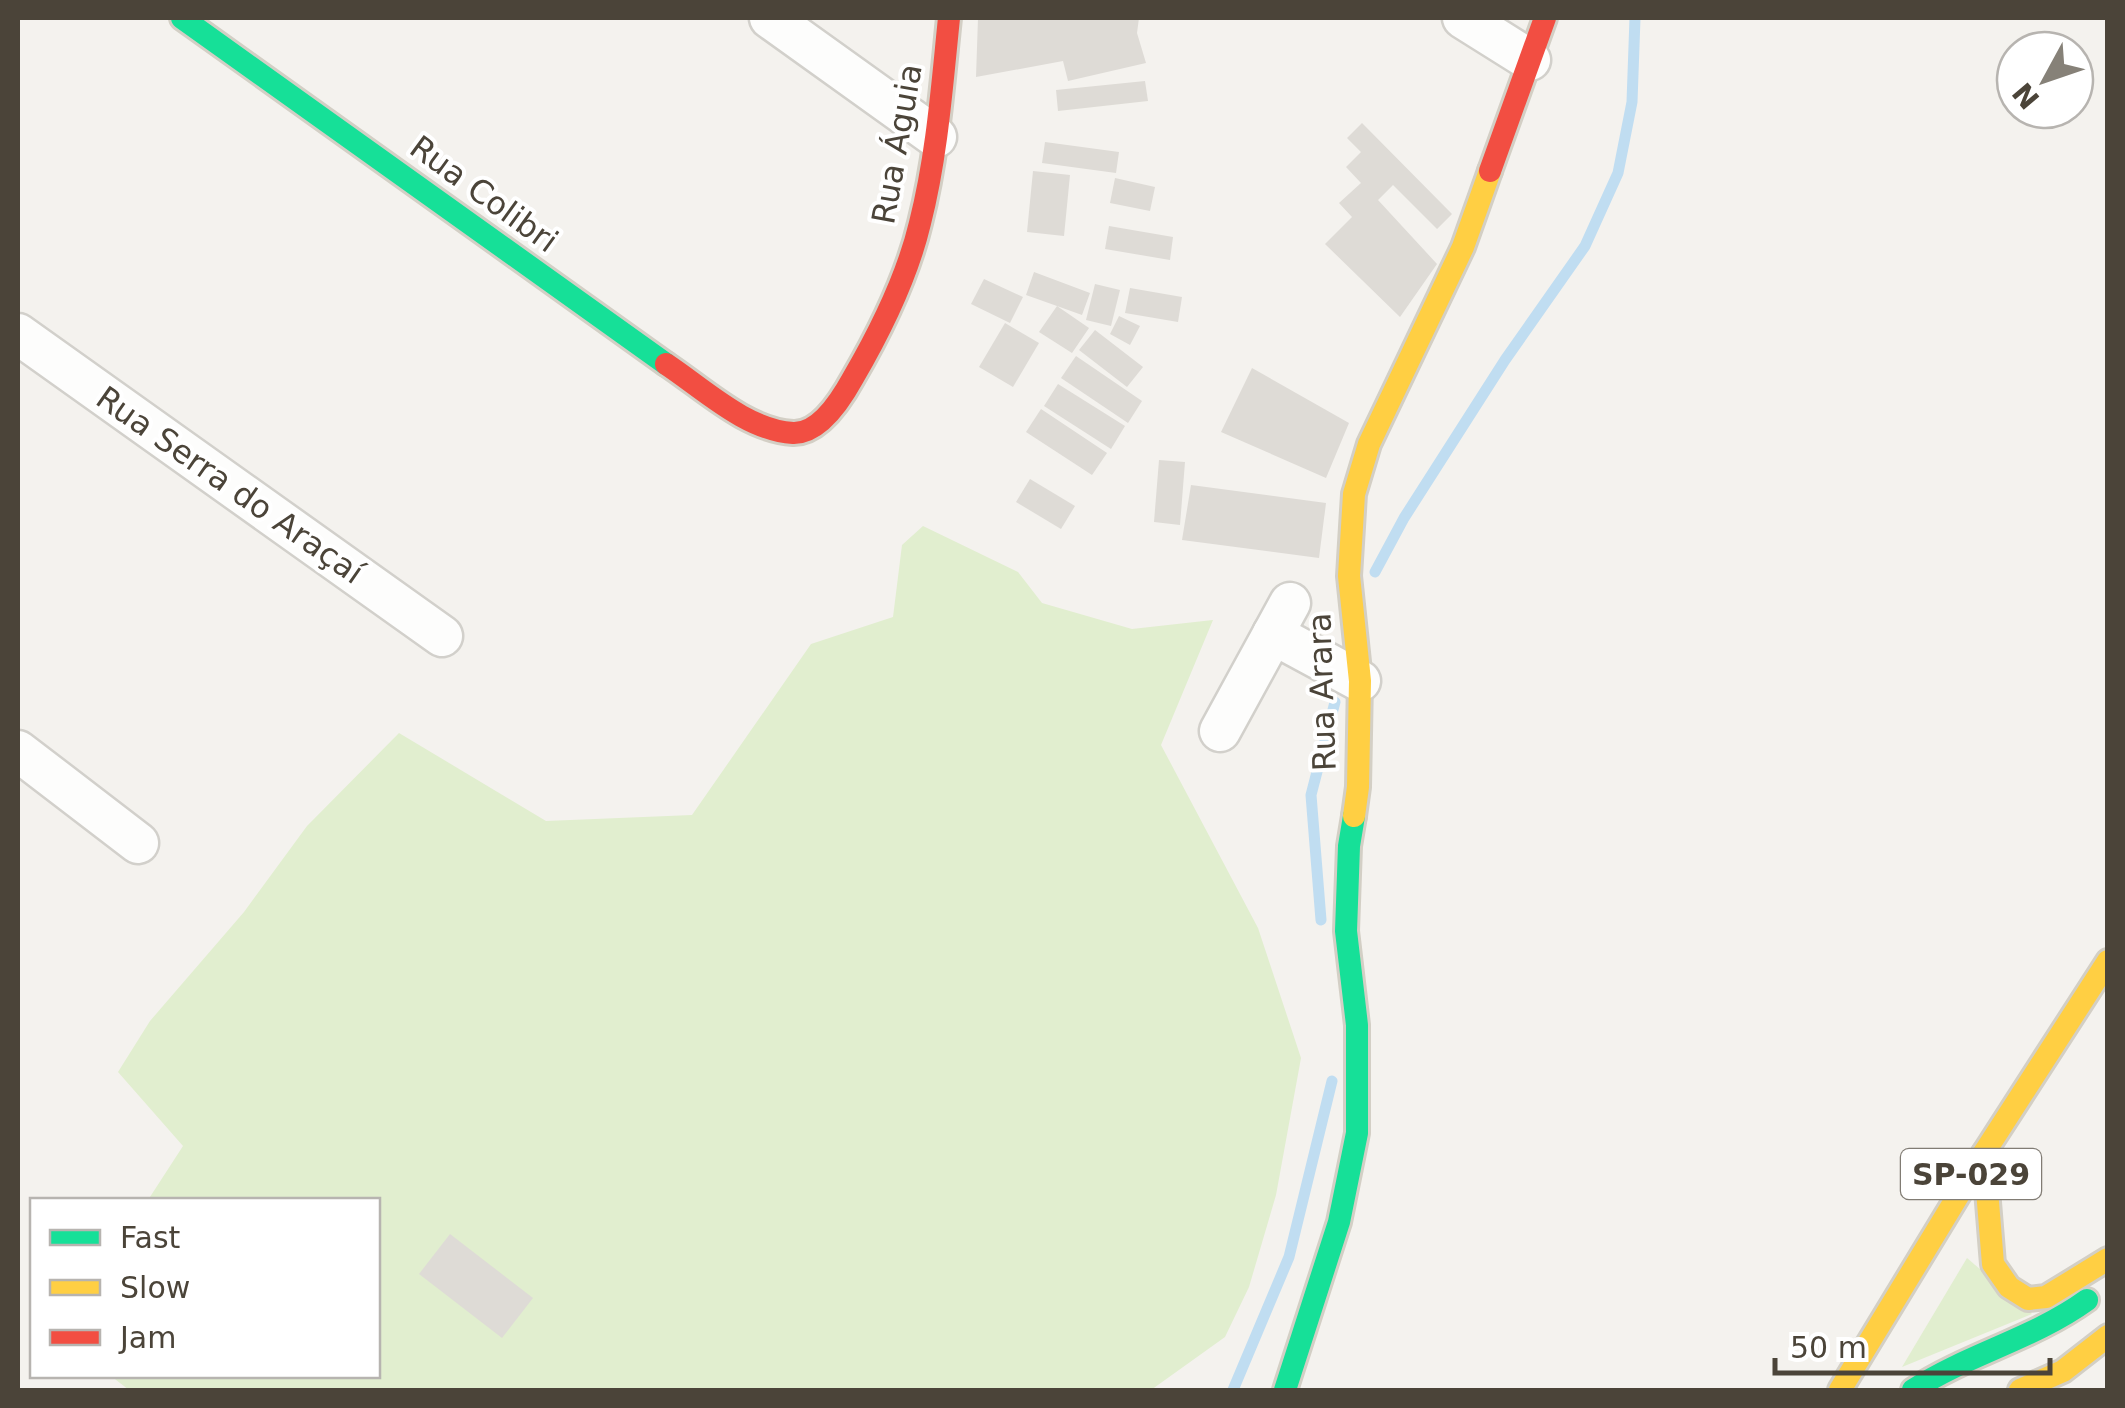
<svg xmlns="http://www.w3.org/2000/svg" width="2125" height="1408" viewBox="0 0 2125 1408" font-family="'DejaVu Sans',sans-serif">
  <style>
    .green { fill: #e1eecf }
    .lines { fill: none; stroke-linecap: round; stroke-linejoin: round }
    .stream { stroke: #c0ddf1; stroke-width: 11 }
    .building { fill: #dedbd6 }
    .street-casing { stroke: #d2d0cb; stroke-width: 45 }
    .fast-casing { stroke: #d3cfc5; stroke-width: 28 }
    .slow-casing { stroke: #d3cfc5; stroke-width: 28 }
    .jam-casing { stroke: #d3cfc5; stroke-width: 28 }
    .street { stroke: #fdfdfc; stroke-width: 40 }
    .fast { stroke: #16e098; stroke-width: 22 }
    .slow { stroke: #ffcf43; stroke-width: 22 }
    .jam { stroke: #f24e42; stroke-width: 22 }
    .labels { text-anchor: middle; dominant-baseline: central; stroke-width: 8; stroke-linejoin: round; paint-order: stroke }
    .shield { fill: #fff; stroke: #817c74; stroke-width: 2.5 }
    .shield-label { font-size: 30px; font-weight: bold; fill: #4b4439 }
    .street-label { font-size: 32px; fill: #4b4439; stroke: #fff }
  </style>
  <rect width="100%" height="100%" fill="#f4f2ee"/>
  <!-- green -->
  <g class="green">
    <path d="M 923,526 L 1018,572 L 1042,603 L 1132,629 L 1213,620 L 1161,745 L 1258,928 L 1301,1058 L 1276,1195 L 1249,1287 L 1225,1337 L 1151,1390 L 129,1390 L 111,1376 L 378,1376 L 378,1200 L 148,1200 L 183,1146 L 118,1072 L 150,1021 L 244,912 L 307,826 L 399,733 L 546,821 L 692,815 L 811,644 L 893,617 L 902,545 Z"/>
    <path d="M 1967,1258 L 2032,1314 L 1902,1367 Z"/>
  </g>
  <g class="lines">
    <!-- stream -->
    <g class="stream">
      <path d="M 1375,572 L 1404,518 L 1505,360 L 1585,246 L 1618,173 L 1632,102 L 1635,18"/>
      <path d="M 1321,920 L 1311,795 L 1335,702"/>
      <path d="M 1233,1390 L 1289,1257 L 1332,1081"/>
    </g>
  </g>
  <!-- building -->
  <g class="building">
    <path d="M 978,18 L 1139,18 L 1137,33 L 1146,63 L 1068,81 L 1063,61 L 976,77 Z"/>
    <path d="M 1145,81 L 1148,101 L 1058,111 L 1056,90 Z"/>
    <path d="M 1362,123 L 1452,214 L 1437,229 L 1393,185 L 1378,200 L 1437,264 L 1400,317 L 1325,244 L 1352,217 L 1339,203 L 1361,183 L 1346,167 L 1361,152 L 1347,138 Z"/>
    <path d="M 1045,142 L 1119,152 L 1116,173 L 1042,163 Z"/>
    <path d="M 1033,171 L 1070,175 L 1064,236 L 1027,232 Z"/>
    <path d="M 1115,178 L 1155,187 L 1150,211 L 1110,203 Z"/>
    <path d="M 1109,226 L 1173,237 L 1170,260 L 1105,249 Z"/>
    <path d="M 1034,272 L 1090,293 L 1082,315 L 1057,306 L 1089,328 L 1072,353 L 1039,332 L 1057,306 L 1026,295 Z"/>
    <path d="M 984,279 L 1023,297 L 1010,323 L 971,304 Z"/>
    <path d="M 1095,284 L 1120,290 L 1111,326 L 1086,320 Z"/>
    <path d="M 1130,288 L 1182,297 L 1178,322 L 1125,313 Z"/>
    <path d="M 1119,316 L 1140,326 L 1130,345 L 1110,334 Z"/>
    <path d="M 1005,323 L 1039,343 L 1013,387 L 979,367 Z"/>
    <path d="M 1095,330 L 1143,367 L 1127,387 L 1079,350 Z"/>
    <path d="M 1076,356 L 1142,401 L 1128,423 L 1061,378 Z"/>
    <path d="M 1252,368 L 1349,423 L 1326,478 L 1221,432 Z"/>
    <path d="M 1058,384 L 1125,426 L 1111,449 L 1044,406 Z"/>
    <path d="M 1041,409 L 1107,453 L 1092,475 L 1026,432 Z"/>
    <path d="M 1159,460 L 1185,462 L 1180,525 L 1154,522 Z"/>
    <path d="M 1030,479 L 1075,506 L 1061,529 L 1016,502 Z"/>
    <path d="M 1191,485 L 1326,503 L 1319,558 L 1182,540 Z"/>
    <path d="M 450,1234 L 533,1298 L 502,1338 L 419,1274 Z"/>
  </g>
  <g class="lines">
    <defs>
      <g id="street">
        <path d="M 770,18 L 936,137"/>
        <path d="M 1463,18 L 1530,60"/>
        <path d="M 18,334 L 442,636"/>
        <path d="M 1273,634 L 1360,681"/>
        <path d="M 1220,731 L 1290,603"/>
        <path d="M 18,751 L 138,843"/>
      </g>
      <g id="fast">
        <path d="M 182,18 L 666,364"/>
        <path d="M 1285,1390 L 1339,1222 L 1357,1133 L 1357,1025 L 1346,931 L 1349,846 L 1354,816"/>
        <path d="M 1913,1390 C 1968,1354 2033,1339 2087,1300"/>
      </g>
      <g id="slow">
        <path d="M 1354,816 L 1358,787 L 1360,681 L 1349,576 L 1354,494 L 1369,444 L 1463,247 L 1490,171"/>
        <path d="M 1984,1153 L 1993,1264 L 2009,1287 L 2028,1299 L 2046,1297 L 2108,1259"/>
        <path d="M 1840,1390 L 1984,1153 L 2108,961"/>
        <path d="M 2020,1390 L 2063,1371 L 2108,1336"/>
      </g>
      <g id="jam">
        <path d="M 1490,171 L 1545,18"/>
        <path d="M 666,364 C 704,389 746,430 793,433 C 820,434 842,398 853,378 C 881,330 907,278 920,223 C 937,156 942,86 949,18"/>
      </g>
    </defs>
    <!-- street casing -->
    <use href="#street" class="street-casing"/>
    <!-- fast casing -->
    <use href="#fast" class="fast-casing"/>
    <!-- slow casing -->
    <use href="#slow" class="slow-casing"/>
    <!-- jam casing -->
    <use href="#jam" class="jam-casing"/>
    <!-- street -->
    <use href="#street" class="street"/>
    <!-- fast -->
    <use href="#fast" class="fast"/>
    <!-- slow -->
    <use href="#slow" class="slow"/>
    <!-- jam -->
    <use href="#jam" class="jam"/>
  </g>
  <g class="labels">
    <!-- shield labels -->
    <rect class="shield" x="1901" y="1149" width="140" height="50" rx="8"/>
    <g class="shield-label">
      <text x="1971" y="1174">SP-029</text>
    </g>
    <!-- street labels -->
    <g class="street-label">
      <text transform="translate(897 144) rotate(-80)">Rua Águia</text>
      <text transform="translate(484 194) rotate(36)">Rua Colibri</text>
      <text transform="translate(230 485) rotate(35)">Rua Serra do Araçaí</text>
      <text transform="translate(1322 692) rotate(-92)">Rua Arara</text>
    </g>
  </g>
  <!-- border -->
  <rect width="2125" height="1408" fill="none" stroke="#4b4439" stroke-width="40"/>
  <!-- legend -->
  <rect x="30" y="1198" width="350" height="180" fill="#ffffff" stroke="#b7b4b0" stroke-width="2.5"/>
  <rect x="50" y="1230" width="50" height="15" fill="#16e098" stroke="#b7b4b0" stroke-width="2.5"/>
  <text x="120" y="1248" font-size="30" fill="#4b4439">Fast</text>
  <rect x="50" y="1280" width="50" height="15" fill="#ffcf43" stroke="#b7b4b0" stroke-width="2.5"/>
  <text x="120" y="1298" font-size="30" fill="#4b4439">Slow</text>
  <rect x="50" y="1330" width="50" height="15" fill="#f24e42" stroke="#b7b4b0" stroke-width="2.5"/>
  <text x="120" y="1348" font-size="30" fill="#4b4439">Jam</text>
  <!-- north arrow -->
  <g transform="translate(2045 80) rotate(230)"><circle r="48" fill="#ffffff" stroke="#b7b4b0" stroke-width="2.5"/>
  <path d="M0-8L18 38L0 25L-18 38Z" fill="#868178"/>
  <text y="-15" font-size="28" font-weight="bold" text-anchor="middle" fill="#4b4439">N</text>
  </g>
  <!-- scale -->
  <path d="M1775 1358v15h275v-15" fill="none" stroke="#4b4439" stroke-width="5"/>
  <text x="1790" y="1358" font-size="30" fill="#4b4439" stroke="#ffffff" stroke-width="8" paint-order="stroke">50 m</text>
</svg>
